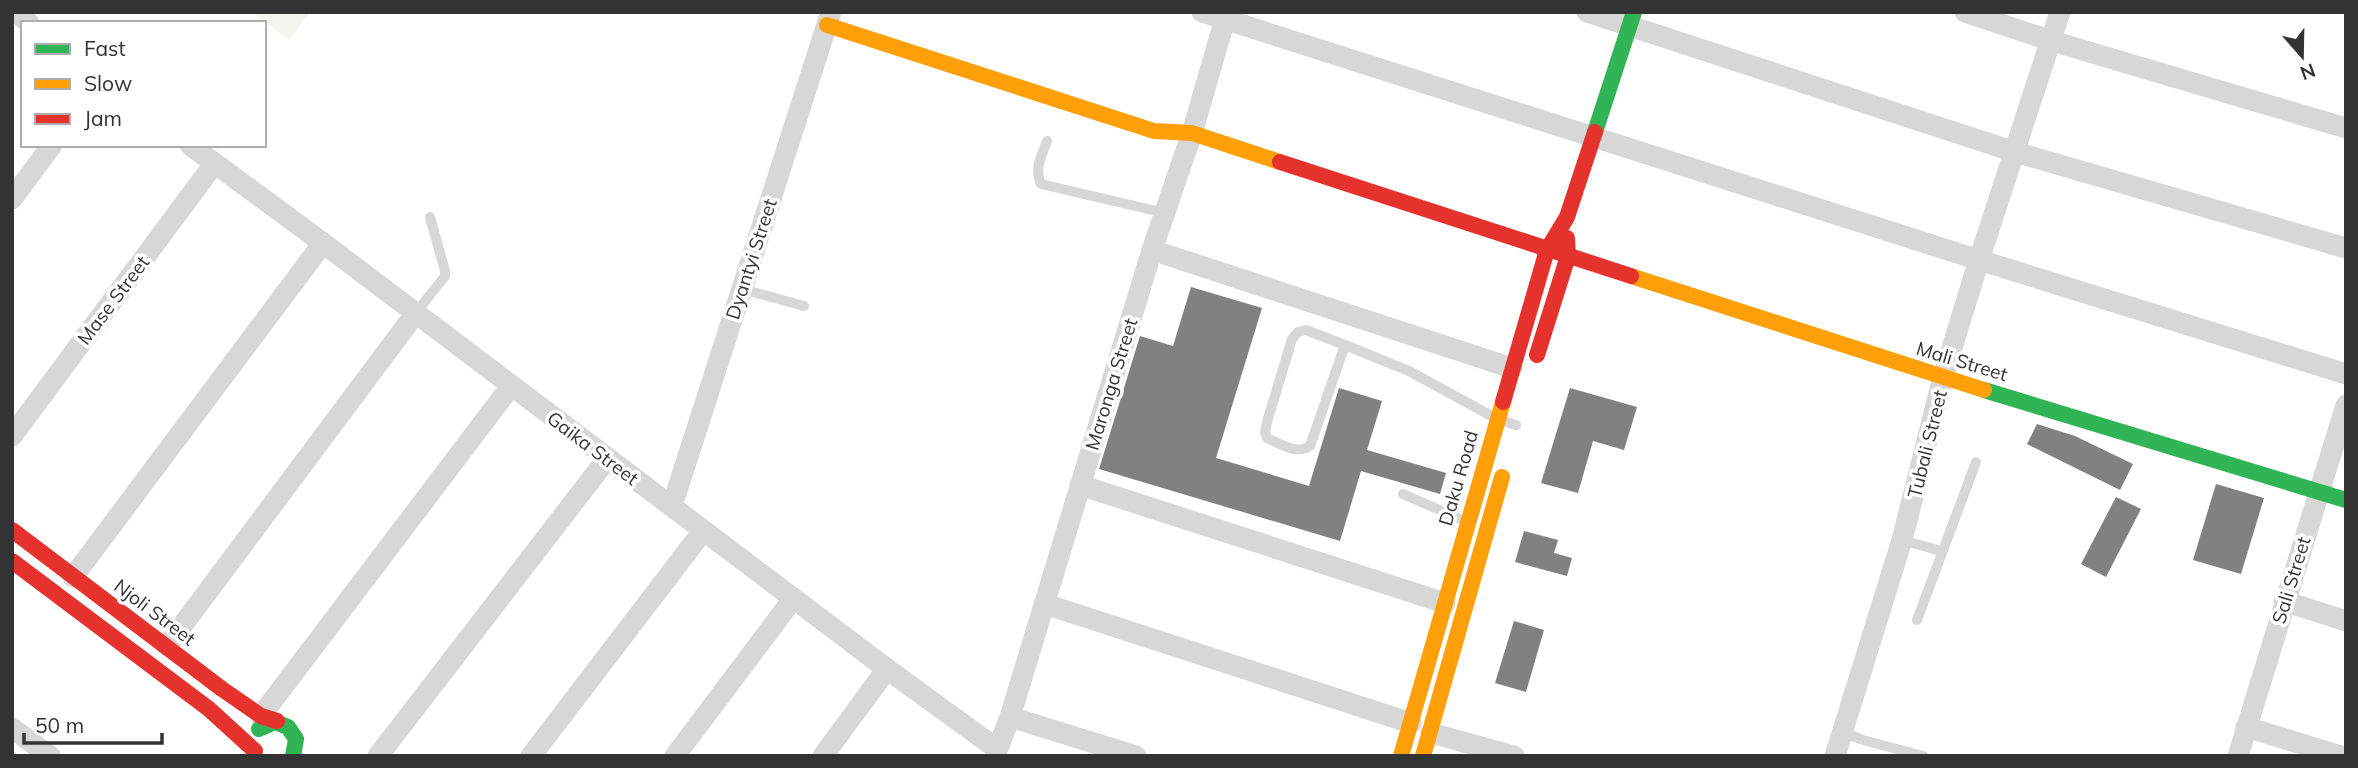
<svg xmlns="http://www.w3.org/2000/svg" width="2358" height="768" viewBox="0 0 2358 768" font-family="Mulish,sans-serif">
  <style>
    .green { fill: #f1f5ed }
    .building { fill: #818181 }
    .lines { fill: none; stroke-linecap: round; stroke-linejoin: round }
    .lane { stroke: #d7d7d7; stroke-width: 10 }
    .street { stroke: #d7d7d7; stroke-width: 21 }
    .fast { stroke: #30b455; stroke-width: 16 }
    .slow { stroke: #ff9f0a; stroke-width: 16 }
    .jam { stroke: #e5322d; stroke-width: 16 }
    .labels { text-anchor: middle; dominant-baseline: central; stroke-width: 7; stroke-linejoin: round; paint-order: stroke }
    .street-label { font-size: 19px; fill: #333; stroke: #fff }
  </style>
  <rect width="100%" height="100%" fill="#fff"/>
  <!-- green -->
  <path class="green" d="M 252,12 L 310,12 L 289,40 Z"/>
  <!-- building -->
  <g class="building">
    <path d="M 1191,287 L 1262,308 L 1216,458 L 1309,486 L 1339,388 L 1382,401 L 1367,450 L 1446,473 L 1440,494 L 1361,471 L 1340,541 L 1099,469 L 1140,336 L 1173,346 Z"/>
    <path d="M 1570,388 L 1637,407 L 1624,450 L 1593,441 L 1578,493 L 1541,483 Z"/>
    <path d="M 2037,424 L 2075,436 L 2133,464 L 2120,490 L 2027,444 Z"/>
    <path d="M 2216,484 L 2264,498 L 2241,574 L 2193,560 Z"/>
    <path d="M 2116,497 L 2141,509 L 2106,577 L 2081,564 Z"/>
    <path d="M 1524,531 L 1558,540 L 1554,553 L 1572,558 L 1567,576 L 1515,562 Z"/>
    <path d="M 1514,621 L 1544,630 L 1526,692 L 1495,683 Z"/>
  </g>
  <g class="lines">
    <!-- lane -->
    <g class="lane">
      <path d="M 1047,141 C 1041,157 1034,168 1041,184 L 1165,213"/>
      <path d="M 742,289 L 804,306"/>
      <path d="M 415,314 L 445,276 L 445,271 L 430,217"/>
      <path d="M 1345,345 L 1310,446 C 1297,455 1280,444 1267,438 L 1265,432 L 1267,422 L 1292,339 L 1298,332 L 1306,330 L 1345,345 L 1409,371 L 1497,419 L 1516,425"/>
      <path d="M 1403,494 L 1467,522"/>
      <path d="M 1902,540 L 1941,551"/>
      <path d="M 1917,620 L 1976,462"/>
      <path d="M 1842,732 L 1863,740 L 1923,756"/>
    </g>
    <!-- street -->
    <g class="street">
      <path d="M 16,12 L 29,23"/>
      <path d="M 1202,12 L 1979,260 L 2346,374"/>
      <path d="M 1587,12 L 2015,152 L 2346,248"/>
      <path d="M 1965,12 L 2052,41 L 2346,128"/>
      <path d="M 190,145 L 323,243 L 887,669 L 997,749"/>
      <path d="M 12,199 L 52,145"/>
      <path d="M 1152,250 L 1512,368"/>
      <path d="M 12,436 L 214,164"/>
      <path d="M 1080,485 L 1445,603"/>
      <path d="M 672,506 L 831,12"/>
      <path d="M 73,577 L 323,243"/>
      <path d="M 2284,601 L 2346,621"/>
      <path d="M 1045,604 L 1411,723"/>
      <path d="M 167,646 L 415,314"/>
      <path d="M 261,716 L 511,386"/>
      <path d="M 1010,717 L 1136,756"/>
      <path d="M 2246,727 L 2341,756"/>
      <path d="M 12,728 L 50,756"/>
      <path d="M 1431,733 L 1514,756"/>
      <path d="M 378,756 L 607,459"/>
      <path d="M 531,756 L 703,531"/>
      <path d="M 675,756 L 793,599"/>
      <path d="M 823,756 L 887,669"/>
      <path d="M 995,756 L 1010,717 L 1152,250 L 1192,133 L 1227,12"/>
      <path d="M 1835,756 L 1902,540 L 1943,377 L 1979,260 L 2060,12"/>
      <path d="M 2238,756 L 2346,405"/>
    </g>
    <!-- fast -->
    <g class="fast">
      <path d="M 1595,132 L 1634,12"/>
      <path d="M 1984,390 L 2346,500"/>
      <path d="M 259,729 L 275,722 L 288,727 L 296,739 L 293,756"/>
    </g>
    <!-- slow -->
    <g class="slow">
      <path d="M 827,25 L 1154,131 L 1192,133 L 1280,162"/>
      <path d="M 1631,276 L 1984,390"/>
      <path d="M 1401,756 L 1503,402"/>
      <path d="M 1423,756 L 1502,477"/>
    </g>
    <!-- jam -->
    <g class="jam">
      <path d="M 1280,162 L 1631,276"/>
      <path d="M 1537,355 L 1568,256 L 1567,238"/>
      <path d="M 1503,402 L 1547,250 L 1567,217 L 1595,132"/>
      <path d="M 12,530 L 222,689 L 261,716 L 277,721"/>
      <path d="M 12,561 L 209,709 L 255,751"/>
    </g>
  </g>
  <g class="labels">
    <!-- street labels -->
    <g class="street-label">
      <text transform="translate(751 259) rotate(-72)">Dyantyi Street</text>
      <text transform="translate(113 300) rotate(-53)">Mase Street</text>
      <text transform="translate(1962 361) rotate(17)">Mali Street</text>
      <text transform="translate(1111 384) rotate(-73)">Maronga Street</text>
      <text transform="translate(1927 444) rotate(-76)">Tubali Street</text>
      <text transform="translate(593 448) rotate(37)">Gaika Street</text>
      <text transform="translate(1458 478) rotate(-74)">Daku Road</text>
      <text transform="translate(2291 580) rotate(-73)">Sali Street</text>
      <text transform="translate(155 612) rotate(37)">Njoli Street</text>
    </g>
  </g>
  <!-- border -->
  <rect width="2358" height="768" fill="none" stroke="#333333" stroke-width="28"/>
  <!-- legend -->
  <rect x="21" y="21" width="245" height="126" fill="#ffffff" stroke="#adadad" stroke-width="2"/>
  <rect x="35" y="44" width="35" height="10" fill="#30b455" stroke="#adadad" stroke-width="2"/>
  <text x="84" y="56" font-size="21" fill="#333333">Fast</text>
  <rect x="35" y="79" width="35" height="10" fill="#ff9f0a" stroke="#adadad" stroke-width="2"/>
  <text x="84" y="91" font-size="21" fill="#333333">Slow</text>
  <rect x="35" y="114" width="35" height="10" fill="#e5322d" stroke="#adadad" stroke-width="2"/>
  <text x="84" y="126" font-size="21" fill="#333333">Jam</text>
  <!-- north arrow -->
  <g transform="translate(2302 56) rotate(160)" stroke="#ffffff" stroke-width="5" paint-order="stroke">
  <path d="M0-5L12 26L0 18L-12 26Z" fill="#333333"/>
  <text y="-10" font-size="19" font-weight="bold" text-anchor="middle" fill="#333333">N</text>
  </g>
  <!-- scale -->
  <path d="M24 733v10h138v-10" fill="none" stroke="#333333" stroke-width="3.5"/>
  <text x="35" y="733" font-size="21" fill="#333333" stroke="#ffffff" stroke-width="5" paint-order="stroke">50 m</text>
</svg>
